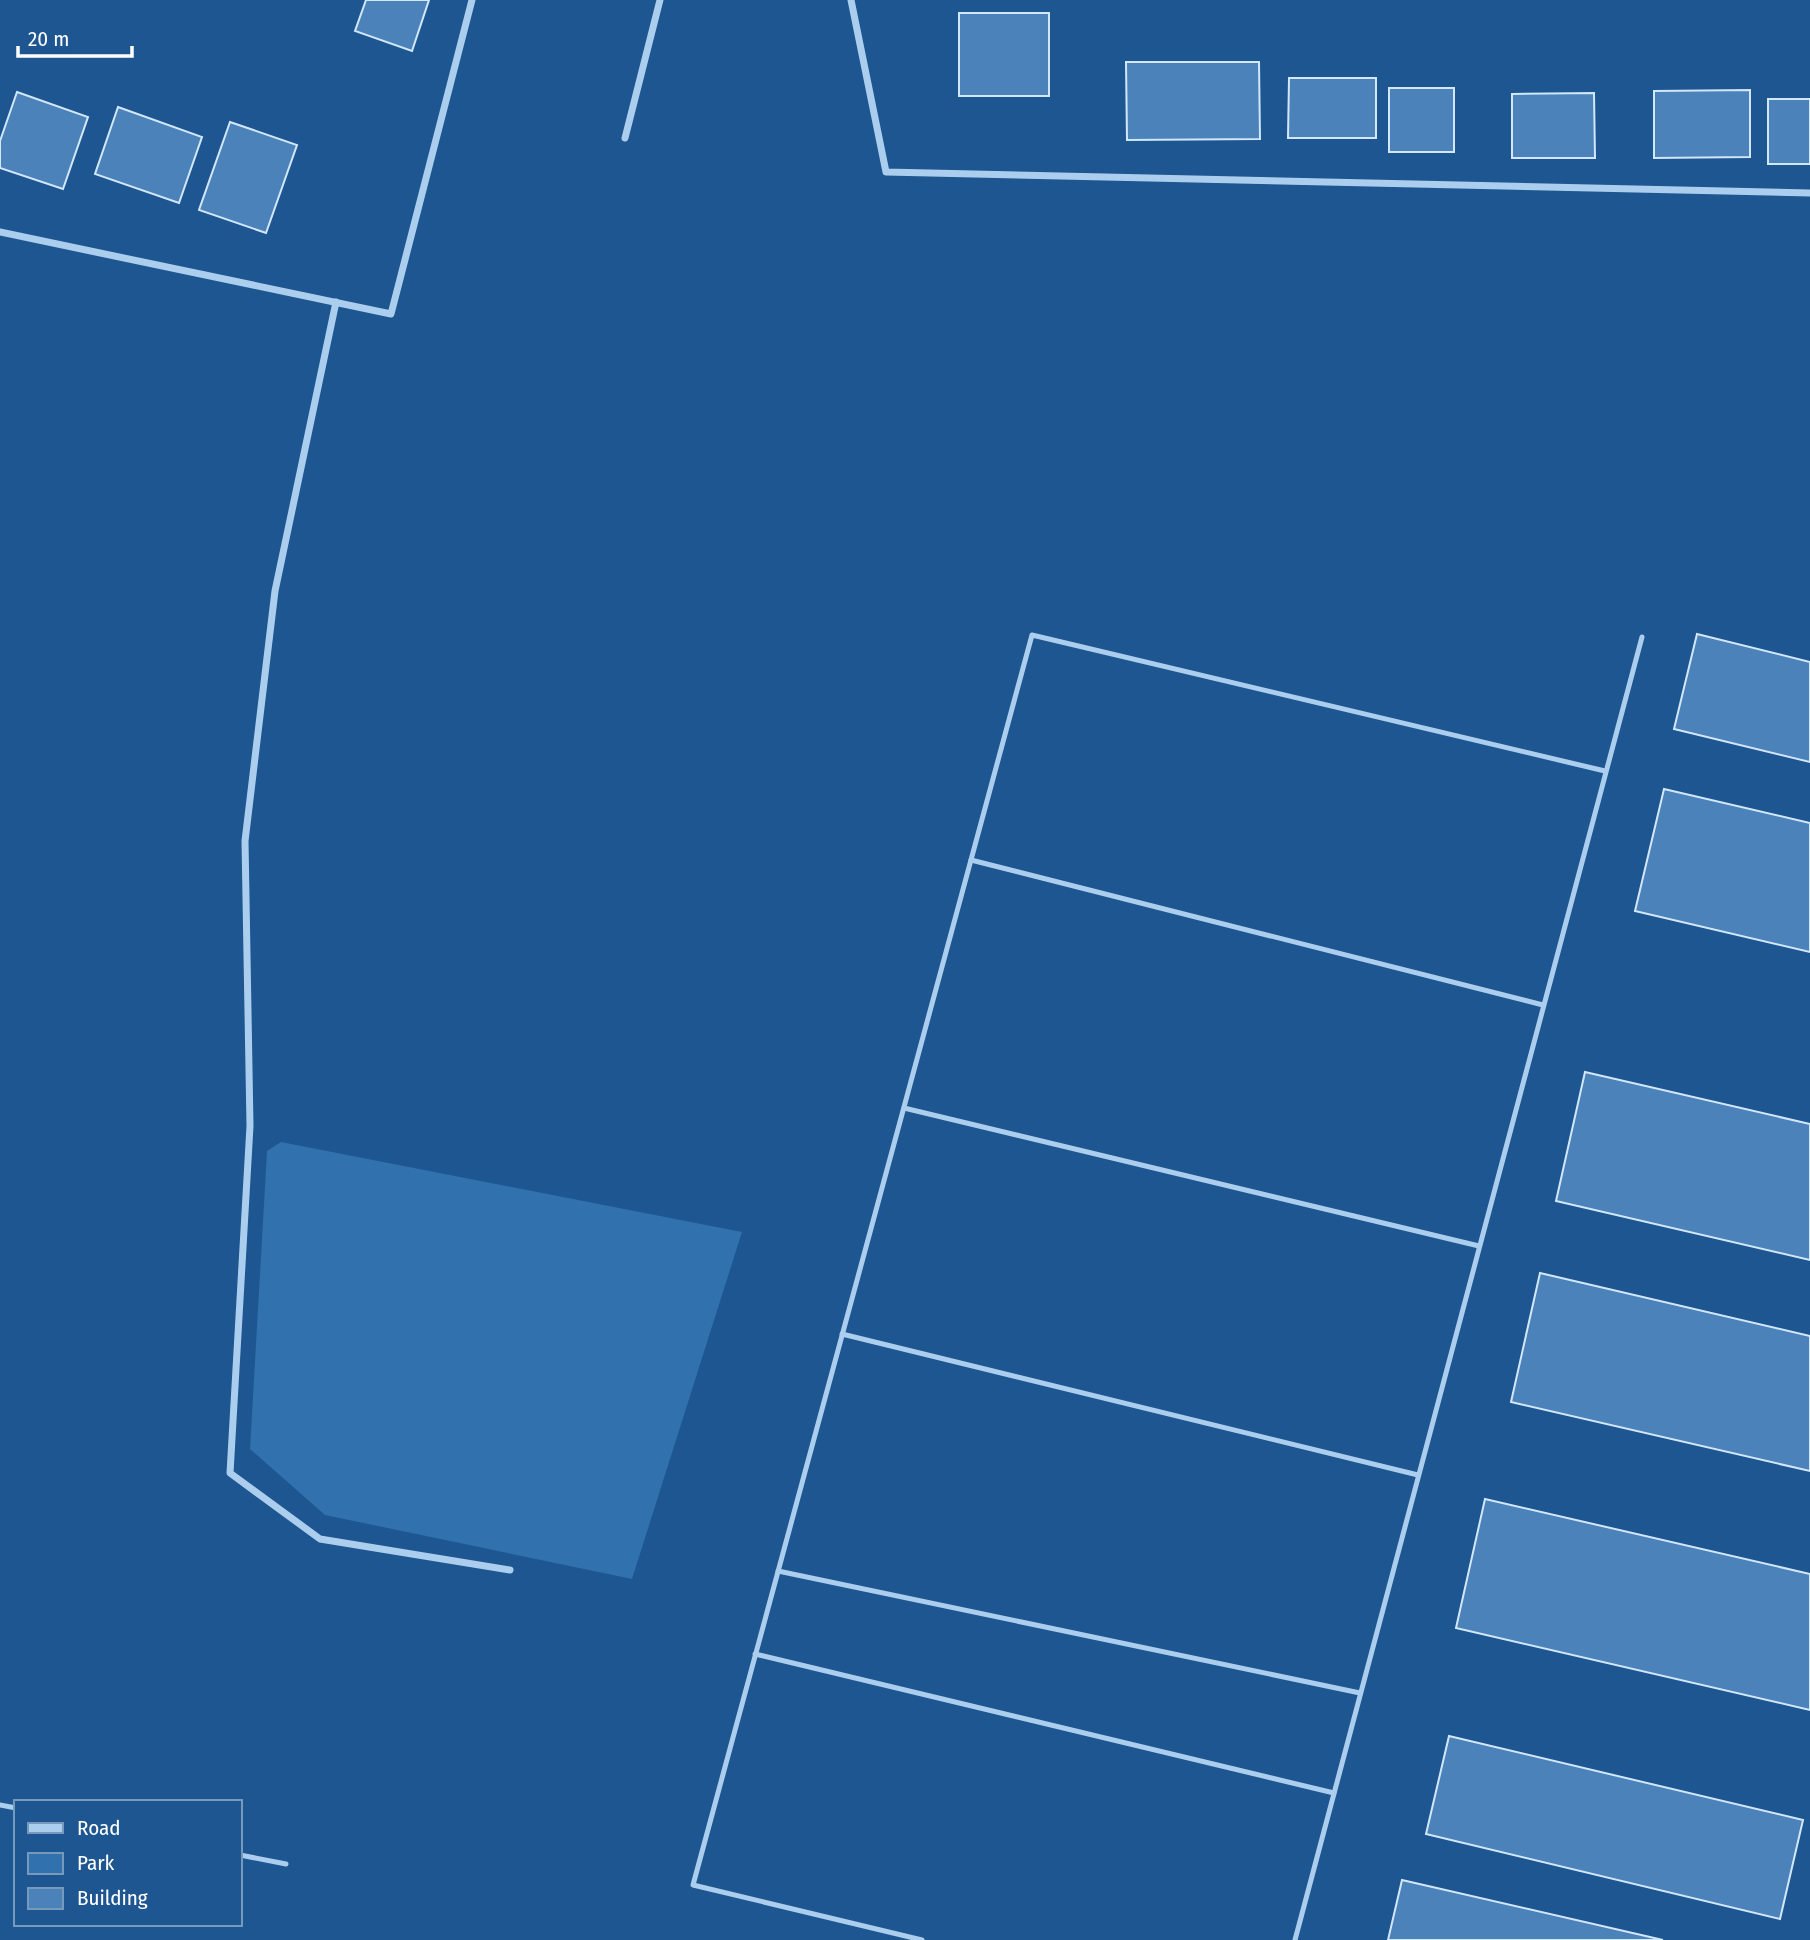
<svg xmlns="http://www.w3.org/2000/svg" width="1810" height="1940" viewBox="0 0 1810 1940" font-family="'Fira Sans Condensed',sans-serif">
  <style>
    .green { fill: #3071ae }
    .building { fill: #4a82b9; stroke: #d2e7fa; stroke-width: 2 }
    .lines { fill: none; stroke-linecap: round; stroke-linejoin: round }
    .lane { stroke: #acceee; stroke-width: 5 }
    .street { stroke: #acceee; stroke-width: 7 }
  </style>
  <rect width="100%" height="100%" fill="#1d5690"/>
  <!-- green -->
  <path class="green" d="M 281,1142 L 742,1232 L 632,1579 L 325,1515 L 250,1449 L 267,1151 Z"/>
  <!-- building -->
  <g class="building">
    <path d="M 366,0 L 429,0 L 412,51 L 355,31 Z"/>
    <rect x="959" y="13" width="90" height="83"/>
    <path d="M 1126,62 L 1259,62 L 1260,139 L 1127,140 Z"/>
    <path d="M 1289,78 L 1376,78 L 1376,138 L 1288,138 Z"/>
    <rect x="1389" y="88" width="65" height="64"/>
    <path d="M 1750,90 L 1750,157 L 1654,158 L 1654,91 Z"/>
    <path d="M 17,92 L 88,117 L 63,189 L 0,168 L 0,141 Z"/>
    <path d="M 1594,93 L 1595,158 L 1512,158 L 1512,94 Z"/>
    <rect x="1768" y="99" width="42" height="65"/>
    <path d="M 118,107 L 202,137 L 179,203 L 95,174 Z"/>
    <path d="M 230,122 L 297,145 L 266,233 L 199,210 Z"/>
    <path d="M 1697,634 L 1810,662 L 1810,762 L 1674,729 Z"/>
    <path d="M 1664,789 L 1810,823 L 1810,952 L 1635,911 Z"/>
    <path d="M 1585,1072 L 1810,1124 L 1810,1260 L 1556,1201 Z"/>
    <path d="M 1540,1273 L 1810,1336 L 1810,1471 L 1511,1402 Z"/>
    <path d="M 1485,1499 L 1810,1574 L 1810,1710 L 1456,1628 Z"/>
    <path d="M 1449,1736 L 1803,1820 L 1780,1919 L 1426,1834 Z"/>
    <path d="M 1402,1880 L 1663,1940 L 1388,1940 Z"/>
  </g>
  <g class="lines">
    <!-- lane -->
    <g class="lane">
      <path d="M 971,860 L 1543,1005"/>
      <path d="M 904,1108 L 1479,1246"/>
      <path d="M 842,1334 L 1418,1475"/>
      <path d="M 778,1571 L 1360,1693"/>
      <path d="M 755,1654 L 1334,1793"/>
      <path d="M 0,1805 L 16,1808"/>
      <path d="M 240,1855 L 286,1864"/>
      <path d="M 922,1940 L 693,1885 L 1032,635 L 1605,771"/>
      <path d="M 1295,1940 L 1642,637"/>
    </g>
    <!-- street -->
    <g class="street">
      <path d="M 851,0 L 886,172 L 1810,193"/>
      <path d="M 625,138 L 660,0"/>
      <path d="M 0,232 L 391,314 L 472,0"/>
      <path d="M 336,302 L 275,591 L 245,841 L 250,1126 L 230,1473 L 320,1539 L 510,1570"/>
    </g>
  </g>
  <!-- legend -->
  <rect x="14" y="1800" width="228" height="126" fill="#1d5690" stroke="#779abc" stroke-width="2"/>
  <rect x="28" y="1823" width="35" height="10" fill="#acceee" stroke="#779abc" stroke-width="2"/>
  <text x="77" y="1835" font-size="21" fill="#ffffff">Road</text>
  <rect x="28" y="1853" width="35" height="21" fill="#3071ae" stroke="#779abc" stroke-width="2"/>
  <text x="77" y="1870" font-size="21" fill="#ffffff">Park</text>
  <rect x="28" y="1888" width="35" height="21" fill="#4a82b9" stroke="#779abc" stroke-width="2"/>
  <text x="77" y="1905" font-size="21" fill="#ffffff">Building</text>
  <!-- scale -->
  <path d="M18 46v10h114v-10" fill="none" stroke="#ffffff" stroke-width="3.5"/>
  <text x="28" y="46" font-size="21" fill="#ffffff" stroke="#1d5690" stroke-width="5" paint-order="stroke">20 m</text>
</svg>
